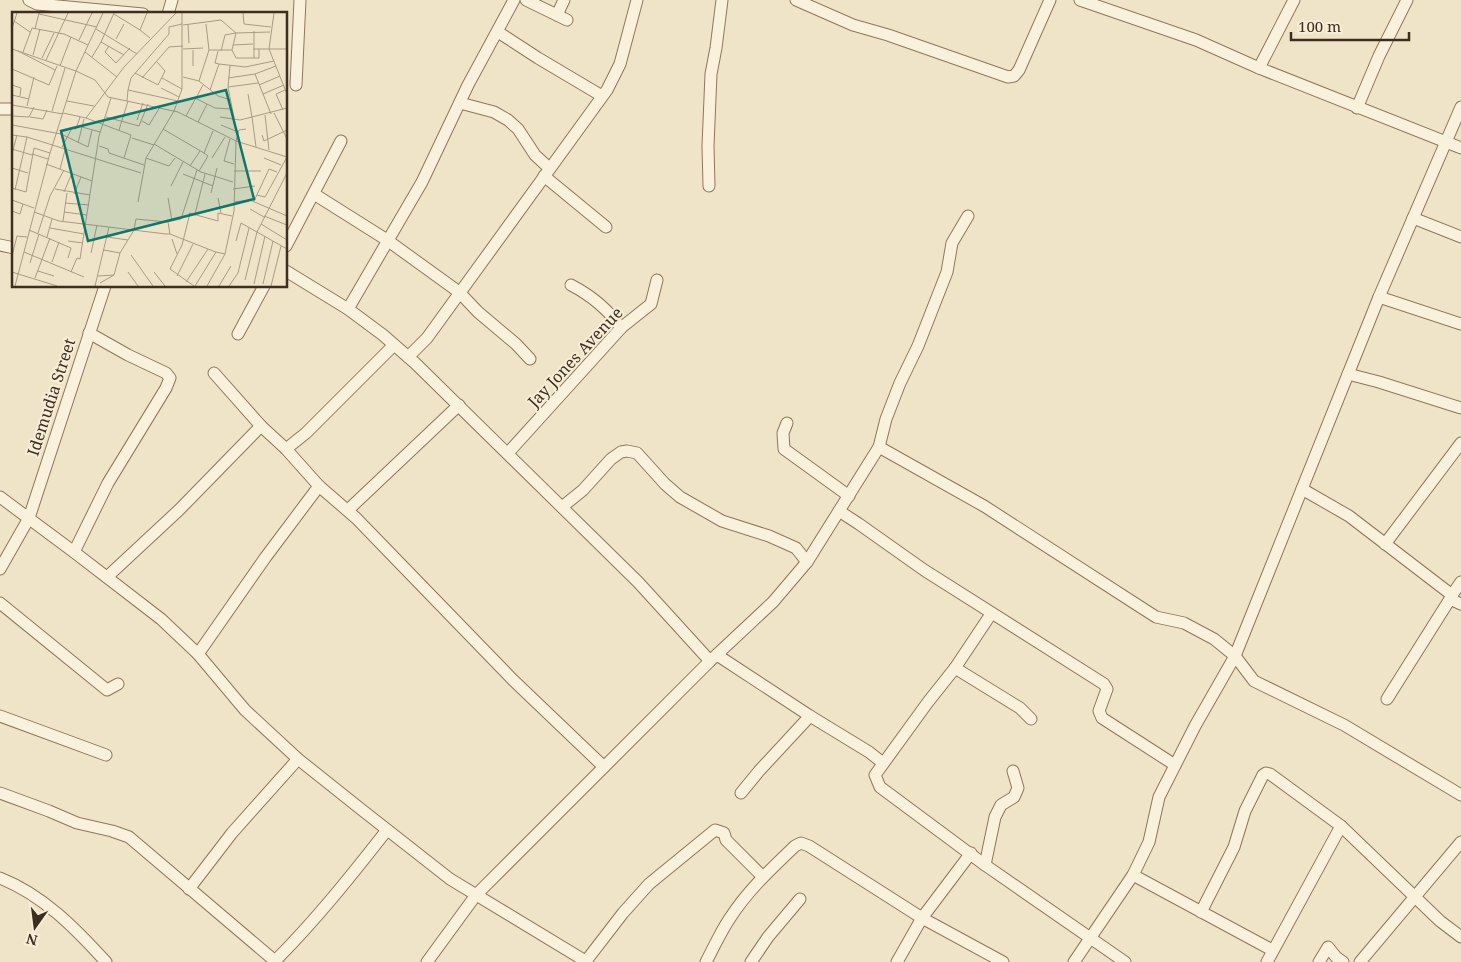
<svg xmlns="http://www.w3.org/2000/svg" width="1461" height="962" viewBox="0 0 1461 962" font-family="'Noto Serif',serif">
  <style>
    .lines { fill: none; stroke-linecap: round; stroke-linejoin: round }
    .minor-casing { stroke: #8d765c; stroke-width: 13 }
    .minor { stroke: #faf1dc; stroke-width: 11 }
    .labels { text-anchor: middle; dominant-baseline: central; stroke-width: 4; stroke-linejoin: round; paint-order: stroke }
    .street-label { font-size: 16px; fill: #3d2e20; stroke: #f7eed8 }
    .inset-road { fill: none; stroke: #a89b85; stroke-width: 1 }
    .view { fill: #0f766e; fill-opacity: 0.15; stroke: #0f766e; stroke-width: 2.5 }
    .inset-edge { fill: none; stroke: #3d2e20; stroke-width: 2.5 }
  </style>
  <rect width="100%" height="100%" fill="#f0e4c8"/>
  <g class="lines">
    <defs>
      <g id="minor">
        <path d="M 29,0 L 37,4 L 143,14"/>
        <path d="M 526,0 L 567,20"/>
        <path d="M 796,0 L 853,25 L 888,35 L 1008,77 L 1014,76 L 1019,70 L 1050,0"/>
        <path d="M 1080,0 L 1196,40 L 1259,68 L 1461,148"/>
        <path d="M 168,14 L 172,0"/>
        <path d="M 557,15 L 564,0"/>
        <path d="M 498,32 L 538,58 L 602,96"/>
        <path d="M 1259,68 L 1294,0"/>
        <path d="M 296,85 L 300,0"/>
        <path d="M 460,103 L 494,112 L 508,120 L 518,129 L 535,155 L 549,168"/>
        <path d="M 1357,108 L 1379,56 L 1407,0"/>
        <path d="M 0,109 L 14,109"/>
        <path d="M 544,176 L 606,227"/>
        <path d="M 709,186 L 708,146 L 711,74 L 716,48 L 722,0"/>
        <path d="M 314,194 L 387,240 L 459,292 L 478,312 L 516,344 L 530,359"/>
        <path d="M 1413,218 L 1461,237"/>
        <path d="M 0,245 L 14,248"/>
        <path d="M 286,246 L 341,141"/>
        <path d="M 286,271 L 348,309 L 383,335 L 415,363 L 638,582 L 710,661"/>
        <path d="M 571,285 C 592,296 608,309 621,328"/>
        <path d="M 1379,297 L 1461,324"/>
        <path d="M 348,309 L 422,182 L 468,85 L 514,0"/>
        <path d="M 238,334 L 264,286"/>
        <path d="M 408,357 L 427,338 L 607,90 L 620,64 L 637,0"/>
        <path d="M 214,373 L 261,426 L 286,449"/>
        <path d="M 1348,374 L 1379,382 L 1461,408"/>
        <path d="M 787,423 L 783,433 L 784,449 L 849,496"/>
        <path d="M 879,447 L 984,506 L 1156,617 L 1184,623 L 1214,639 L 1235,656 L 1254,681 L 1344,725 L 1461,795"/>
        <path d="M 508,453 L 622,327 L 651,304 L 657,280"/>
        <path d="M 319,486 L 356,518 L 513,680 L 604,767"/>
        <path d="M 1302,489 L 1349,516 L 1452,595 L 1450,599 L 1461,604"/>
        <path d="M 0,497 L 74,552 L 161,619 L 198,654 L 245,710 L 298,759 L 362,810 L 450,879 L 587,962"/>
        <path d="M 562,507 L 583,490 L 611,459 L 621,452 L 627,451 L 637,453 L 665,484 L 680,497 L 722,521 L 769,536 L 796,548 L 807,562"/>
        <path d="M 348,510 L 459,405"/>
        <path d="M 839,511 L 859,524 L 924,570 L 1104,684 L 1107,689 L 1099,711 L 1102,718 L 1175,765"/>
        <path d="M 1385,544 L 1461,443"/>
        <path d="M 74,552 L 108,483 L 166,388 L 170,378 L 166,373 L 128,355 L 89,333"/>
        <path d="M 0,569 L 29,518 L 105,286"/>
        <path d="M 107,577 L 179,510 L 261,426"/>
        <path d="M 1452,595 L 1461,582"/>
        <path d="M 0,603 L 107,690 L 118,684"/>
        <path d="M 991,614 L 955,668 L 928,702 L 875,775 L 880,787 L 985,865 L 1125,962"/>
        <path d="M 198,654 L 265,558 L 319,486 L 286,449 L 306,433 L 394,345"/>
        <path d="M 717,655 L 810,716 L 869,752 L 883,763"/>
        <path d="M 955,668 L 1020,708 L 1031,719"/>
        <path d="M 1387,699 L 1450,599"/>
        <path d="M 0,716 L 106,755"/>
        <path d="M 0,793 L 49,811 L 77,823 L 112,831 L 129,837 L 275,961"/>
        <path d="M 741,793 L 759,771 L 810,716"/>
        <path d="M 985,865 L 995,817 L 1001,805 L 1014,797 L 1018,788 L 1013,771"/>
        <path d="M 1133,875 L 1272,950"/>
        <path d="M 0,878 C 43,895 75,928 106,962"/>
        <path d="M 189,889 L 232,833 L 298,759"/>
        <path d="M 1201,912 L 1234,847 L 1245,811 L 1263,775 L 1266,773 L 1270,774 L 1341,826 L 1440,921 L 1461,937"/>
        <path d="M 586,961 L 623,913 L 649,884 L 715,830 L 724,833 L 726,840 L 763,877"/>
        <path d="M 274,962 C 315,921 351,876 387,830"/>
        <path d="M 427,962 L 476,895 L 710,661 L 773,602 L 807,562 L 879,447 L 886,419 L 900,383 L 918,346 L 947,272 L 952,243 L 968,216"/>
        <path d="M 706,962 C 714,947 721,931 730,918 C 748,890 772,868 795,846 L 801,843 L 809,846 L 922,918 L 1003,962"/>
        <path d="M 751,962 L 768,937 L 800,899"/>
        <path d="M 897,962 L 922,918 L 971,853"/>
        <path d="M 1074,962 L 1133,875 L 1149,842 L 1159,797 L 1195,726 L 1235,656 L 1379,297 L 1461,107"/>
        <path d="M 1267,962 L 1341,826"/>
        <path d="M 1319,962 L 1328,947 L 1336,957 L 1343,962"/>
        <path d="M 1360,962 L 1461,842"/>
      </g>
    </defs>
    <!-- minor casing -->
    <use href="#minor" class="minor-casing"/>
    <!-- minor -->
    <use href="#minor" class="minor"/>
  </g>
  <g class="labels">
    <!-- street labels -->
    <g class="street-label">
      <text transform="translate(575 357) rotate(-47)">Jay Jones Avenue</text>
      <text transform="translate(51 397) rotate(-72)">Idemudia Street</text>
    </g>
  </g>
  <!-- overview -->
  <g transform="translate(12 12)">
    <rect width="275" height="275" fill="#f0e4c8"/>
    <path class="inset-road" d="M 102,1 L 89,30 L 112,43M 135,1 L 128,18 L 138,26M 231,1 L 232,12 L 259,15M 262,1 L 257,37 L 275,82M 27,2 L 85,15M 102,2 L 128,18M 2,9 L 18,20M 171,13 L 209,8 L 224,21M 176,13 L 177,31M 0,16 L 5,1M 23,17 L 27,1M 84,17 L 125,42M 104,27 L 112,12M 67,28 L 80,1M 221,33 L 241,32M 97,34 L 93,40 L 104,51 L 118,36M 0,37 L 64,59M 171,37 L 191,36M 241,37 L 275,37M 181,38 L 181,54M 197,38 L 220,38 L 224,46 L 247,46 L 247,37M 220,38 L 224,21 L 258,20M 6,39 L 43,58M 206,39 L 203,51 L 207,52 L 233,55 L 262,49M 209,39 L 213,23 L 224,21M 11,40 L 20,16 L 52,22 L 76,33M 73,40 L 105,65M 21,43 L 28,17M 80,45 L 89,30M 30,46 L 42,21M 242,46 L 242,19M 34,48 L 56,1M 48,54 L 59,25M 218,54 L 216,75 L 222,106M 0,57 L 37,73 L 45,54M 64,59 L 83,68 L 96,85 L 166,100 L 224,129 L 275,145M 123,61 L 146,73 L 153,59 L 145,50M 243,62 L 259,102M 171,65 L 187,69 L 206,84 L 219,88M 130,66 L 157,35 L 171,34M 150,66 L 170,77M 216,66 L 243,62 L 264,54M 187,69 L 197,38 L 194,12M 0,73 L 9,76 L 8,84M 247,73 L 268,64M 216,75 L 246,71M 149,76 L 167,85M 116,78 L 119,66 L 157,22 L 157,15 L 170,12M 198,78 L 207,52M 251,82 L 272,73M 0,83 L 17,87M 183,86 L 203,96 L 220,97M 55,89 L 82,94M 115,89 L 116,78 L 166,89M 0,93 L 51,102M 15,94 L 22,65M 271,98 L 264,82 L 273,78M 40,99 L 53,56M 51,101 L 74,106 L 112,55 L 164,1M 262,101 L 275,127M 253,103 L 257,138M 0,104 L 17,105 L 22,95M 174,104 L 191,73M 18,105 L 31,107 L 35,98M 94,105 L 127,114 L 136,92M 208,105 L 228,108 L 240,105 L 236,82M 74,106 L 119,123 L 112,146M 125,108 L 131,91M 130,109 L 137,113 L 148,95M 186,110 L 195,92M 0,113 L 49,122 L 76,135 L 80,118M 209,113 L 226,120M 70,115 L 88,120M 151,117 L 192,141M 107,118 L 116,89M 0,123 L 15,125 L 129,161M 250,123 L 252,129 L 275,118M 120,126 L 142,133M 218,127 L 212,149 L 222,152M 66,131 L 72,107M 142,132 L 189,160 L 221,170M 87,134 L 96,137 L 97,141 L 132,153M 50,135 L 60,116 L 64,117 L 68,105M 244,135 L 240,105 L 275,96M 0,137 L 20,143M 0,142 L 5,123M 20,142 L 36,147M 134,146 L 157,154 L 163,146M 200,146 L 213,125M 252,146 L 269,153M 34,152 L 80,169M 178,154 L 188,139M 0,156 L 16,161M 48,157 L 53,138M 187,159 L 196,144 L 192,141 L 201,119M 222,159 L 249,159M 171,162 L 201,174M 159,174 L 171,150M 0,176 L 14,180 L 22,136 L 38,141M 43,177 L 78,183M 221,177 L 243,174M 3,178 L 15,125M 52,180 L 60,161M 199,181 L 205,156M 62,182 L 69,165M 245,183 L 253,185 L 275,145M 156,186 L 160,209M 206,186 L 209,201M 0,188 L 22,196M 242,189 L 257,157 L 265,160M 126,190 L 134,146 L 162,99 L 170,77 L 170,1M 222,190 L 238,188 L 275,204M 53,191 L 77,193M 238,197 L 252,205M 0,199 L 8,202 L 11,192M 22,200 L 47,209 L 154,222 L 158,222 L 156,210M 52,200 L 75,203M 177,201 L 206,209 L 206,201 L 220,204M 178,201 L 170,233 L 158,257 L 182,274M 183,202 L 193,162M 252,204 L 275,213M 51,209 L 55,181M 249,212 L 275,228M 38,216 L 72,222M 17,218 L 59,236 L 56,246M 26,221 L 38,184 L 52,158M 158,222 L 196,237M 35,225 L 40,207M 95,225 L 116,228M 160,227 L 165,242M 56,229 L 71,231M 224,229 L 229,211 L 275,237M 92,238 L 108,241M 12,240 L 72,265M 79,241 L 85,213M 119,243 L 141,274M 0,244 L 5,224 L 15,225M 40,250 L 47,230M 18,251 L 27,222M 26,259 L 42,264M 0,260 L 45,274M 59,260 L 65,246 L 68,247 L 87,124 L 99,86M 116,260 L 126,274M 142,260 L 153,274M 102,263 L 108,241 L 122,218 L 124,207 L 155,210 L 169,207 L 185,158M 86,264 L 102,263 L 88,271M 165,264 L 181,232M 23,266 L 38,226M 233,268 L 245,220 L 275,161M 174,270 L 196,237 L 204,240M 242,272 L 253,224M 251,272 L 261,229M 3,274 L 38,141 L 64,59 L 91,1M 83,274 L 97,215M 183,274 L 204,240 L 213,242M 195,274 L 213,242 L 222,199 L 224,129 L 227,118 L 234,117M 207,274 L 219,254M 217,274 L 226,261 L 237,216M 259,274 L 269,234"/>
    <path class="view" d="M 214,78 L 242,187 L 76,229 L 49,119 Z"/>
    <rect width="275" height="275" class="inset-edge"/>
  </g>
  <!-- north arrow -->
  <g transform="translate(35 927) rotate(194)" stroke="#f7eed8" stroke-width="4" paint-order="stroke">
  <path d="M0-4L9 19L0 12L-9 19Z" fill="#3d2e20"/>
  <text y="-8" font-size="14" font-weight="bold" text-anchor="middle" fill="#3d2e20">N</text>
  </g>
  <!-- scale -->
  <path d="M1291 32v8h118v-8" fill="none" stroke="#3d2e20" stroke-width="2.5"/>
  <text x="1298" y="32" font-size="15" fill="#3d2e20" stroke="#f7eed8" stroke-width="4" paint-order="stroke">100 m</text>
</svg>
